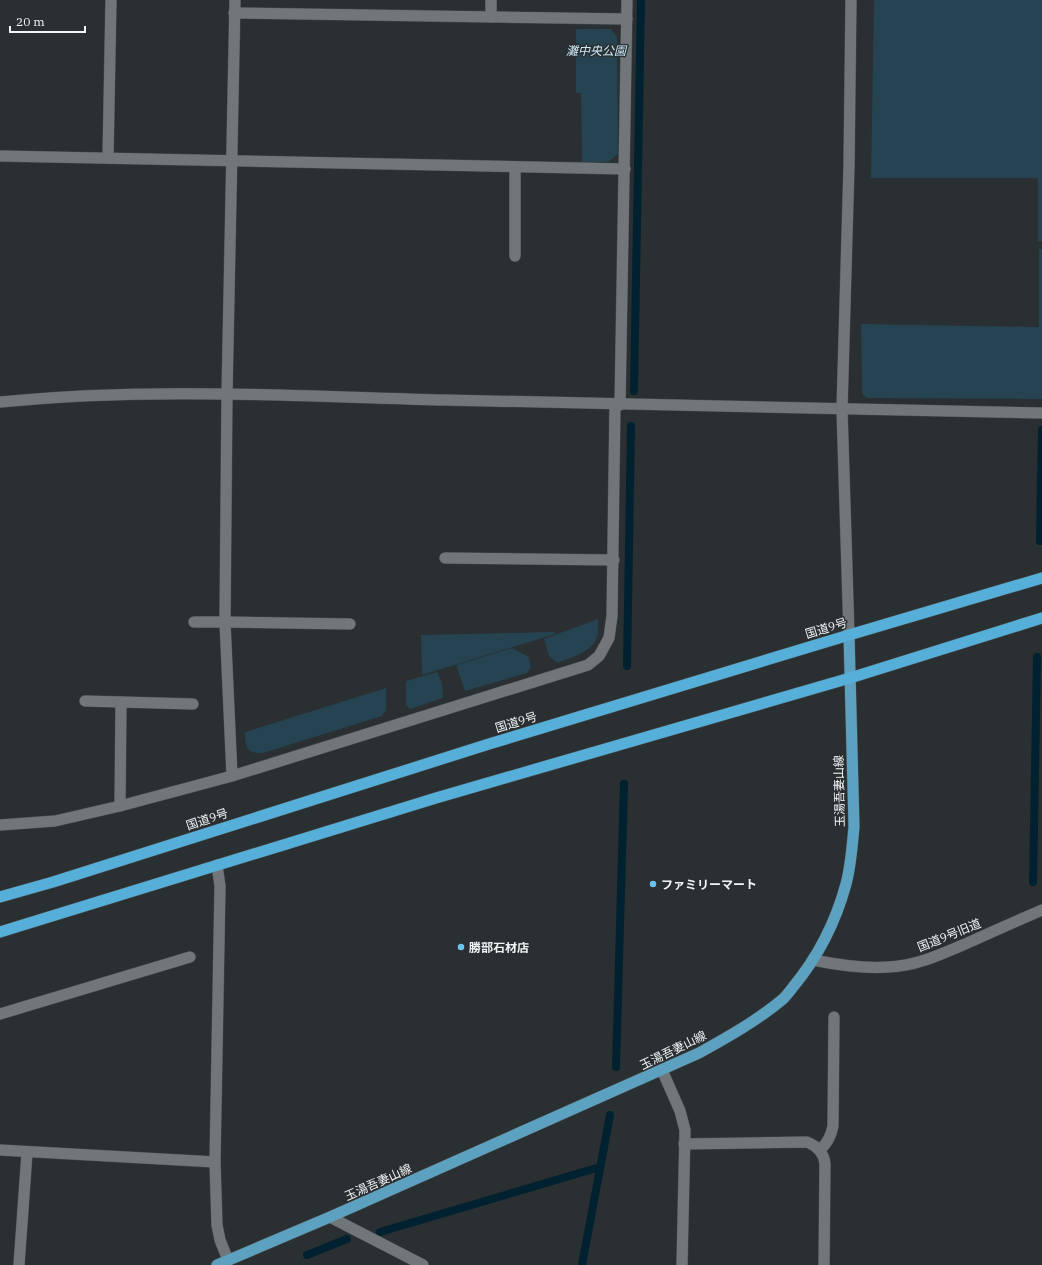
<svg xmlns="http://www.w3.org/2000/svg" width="1042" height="1265" viewBox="0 0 1042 1265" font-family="'IBM Plex Serif','Noto Sans JP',serif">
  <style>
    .green { fill: #264352 }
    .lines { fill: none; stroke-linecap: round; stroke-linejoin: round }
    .stream { stroke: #002130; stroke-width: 8 }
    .minor-casing { stroke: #484c4e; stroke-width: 12 }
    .tertiary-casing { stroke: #484c4e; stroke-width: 12 }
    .primary-casing { stroke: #484c4e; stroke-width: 12 }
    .trunk-casing { stroke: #484c4e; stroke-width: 12 }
    .minor { stroke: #707679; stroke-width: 11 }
    .tertiary { stroke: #707679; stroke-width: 11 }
    .primary { stroke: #5da1c0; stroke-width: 11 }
    .trunk { stroke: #56afd8; stroke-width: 11 }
    .poi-dot { fill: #69c4f0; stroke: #2a2f31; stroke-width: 1.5 }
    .labels { text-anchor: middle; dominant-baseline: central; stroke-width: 3; stroke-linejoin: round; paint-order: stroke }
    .park-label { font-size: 12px; font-style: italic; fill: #cce8f7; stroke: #2a2f31 }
    .street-label { font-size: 12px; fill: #f1f4f6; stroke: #2a2f31 }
    .poi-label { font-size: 12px; font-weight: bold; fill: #f1f4f6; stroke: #2a2f31; text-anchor: start }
  </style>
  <rect width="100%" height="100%" fill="#2a2f31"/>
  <!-- green -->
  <g class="green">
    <path d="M 874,0 L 1042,0 L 1042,241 L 1038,241 L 1038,178 L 871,178 Z"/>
    <path d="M 576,29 L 611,29 L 617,37 L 618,154 L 608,162 L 582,162 L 581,93 L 576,93 Z"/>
    <path d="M 1039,249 L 1042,249 L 1042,399 L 867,398 L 862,394 L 861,324 L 1039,327 Z"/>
    <path d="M 598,619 C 598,623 598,628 598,632 C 596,652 572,657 557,663 L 549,656 L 544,639 Z"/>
    <path d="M 555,632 L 555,634 L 422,675 L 421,635 Z"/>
    <path d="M 512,648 L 529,657 L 531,667 L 527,673 L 465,691 L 456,665 Z"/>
    <path d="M 437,672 C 442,681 443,688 443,698 L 410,709 L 406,705 L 406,681 Z"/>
    <path d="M 386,688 L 386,710 L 382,716 L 263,753 C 247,754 245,747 245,732 Z"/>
  </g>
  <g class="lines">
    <!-- stream -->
    <g class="stream">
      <path d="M 634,391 L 641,0"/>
      <path d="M 1040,541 L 1042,430"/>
      <path d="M 627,666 L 631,426"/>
      <path d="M 1033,882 L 1037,657"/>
      <path d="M 616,1067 L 624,784"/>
      <path d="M 380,1232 L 600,1167"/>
      <path d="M 307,1255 L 347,1239"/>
      <path d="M 582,1265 L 610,1115"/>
    </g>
    <defs>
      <g id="minor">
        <path d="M 234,13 L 627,19"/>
        <path d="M 491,17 L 491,0"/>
        <path d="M 0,156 L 625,169"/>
        <path d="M 108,158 L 111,0"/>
        <path d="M 515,167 L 515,256"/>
        <path d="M 0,402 C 148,387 297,396 445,400 C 644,405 843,409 1042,413"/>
        <path d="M 620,405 L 627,0"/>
        <path d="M 445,558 L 614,560"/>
        <path d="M 194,622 L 225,622 L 350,624"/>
        <path d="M 85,701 L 121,702"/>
        <path d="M 232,776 L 225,622 L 227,394 L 235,0"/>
        <path d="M 120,806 L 121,702 L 193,704"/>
        <path d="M 0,825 L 55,821 L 120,806 L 232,776 L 588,665 L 599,656 L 609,638 L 612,616 L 615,404"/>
        <path d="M 217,865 L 220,886 L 215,1162 L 217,1225 L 220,1240 L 228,1260"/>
        <path d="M 0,1014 L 190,957"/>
        <path d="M 662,1070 L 680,1111 L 685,1130 L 682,1265"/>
        <path d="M 684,1144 L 807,1142 C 817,1146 824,1153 825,1164 L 824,1265"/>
        <path d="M 0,1150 L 215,1162"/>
        <path d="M 820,1150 C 827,1143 831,1137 833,1126 L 834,1017"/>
        <path d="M 330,1217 L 423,1265"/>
        <path d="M 19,1265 L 27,1153"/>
      </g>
      <g id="tertiary">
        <path d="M 849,635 L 842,409 L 849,166 L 851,0"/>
        <path d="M 813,960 C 838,965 864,969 889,967 C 918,966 946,952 972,941 C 996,930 1019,920 1042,910"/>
      </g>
      <path id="primary" d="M 217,1265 L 330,1217 L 699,1053 C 728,1037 758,1020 783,999 C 787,995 790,991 793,987 C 817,958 836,921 846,884 C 851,866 852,847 854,827 L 849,635"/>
      <g id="trunk">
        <path d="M 0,897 L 53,882 L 489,744 L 849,635 L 1042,578"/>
        <path d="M 0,932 L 436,798 L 850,678 L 1042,618"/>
      </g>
    </defs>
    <!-- minor casing -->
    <use href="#minor" class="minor-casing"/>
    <!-- tertiary casing -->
    <use href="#tertiary" class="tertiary-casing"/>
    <!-- primary casing -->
    <use href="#primary" class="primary-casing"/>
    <!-- trunk casing -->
    <use href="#trunk" class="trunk-casing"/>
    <!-- minor -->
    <use href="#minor" class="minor"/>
    <!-- tertiary -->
    <use href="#tertiary" class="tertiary"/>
    <!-- primary -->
    <use href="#primary" class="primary"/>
    <!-- trunk -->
    <use href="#trunk" class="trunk"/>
  </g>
  <!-- markers -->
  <g class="poi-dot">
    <circle cx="653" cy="884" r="4"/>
    <circle cx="461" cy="947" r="4"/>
  </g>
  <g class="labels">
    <!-- park labels -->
    <g class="park-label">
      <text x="596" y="50">灘中央公園</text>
    </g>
    <!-- street labels -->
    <g class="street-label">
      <text transform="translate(826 628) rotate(-17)">国道9号</text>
      <text transform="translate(516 722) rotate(-17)">国道9号</text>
      <text transform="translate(839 791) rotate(-91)">玉湯吾妻山線</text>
      <text transform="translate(207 819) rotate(-18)">国道9号</text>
      <text transform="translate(949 935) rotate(-22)">国道9号旧道</text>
      <text transform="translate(673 1050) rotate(-26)">玉湯吾妻山線</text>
      <text transform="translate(378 1182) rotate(-24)">玉湯吾妻山線</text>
    </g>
    <!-- poi labels -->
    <g class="poi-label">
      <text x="661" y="884">ファミリーマート</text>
      <text x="469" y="947">勝部石材店</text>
    </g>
  </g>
  <!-- scale -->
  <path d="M10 26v6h75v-6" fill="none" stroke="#f1f4f6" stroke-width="2"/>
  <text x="16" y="26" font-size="12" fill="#f1f4f6" stroke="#2a2f31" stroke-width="3" paint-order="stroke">20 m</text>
</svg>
